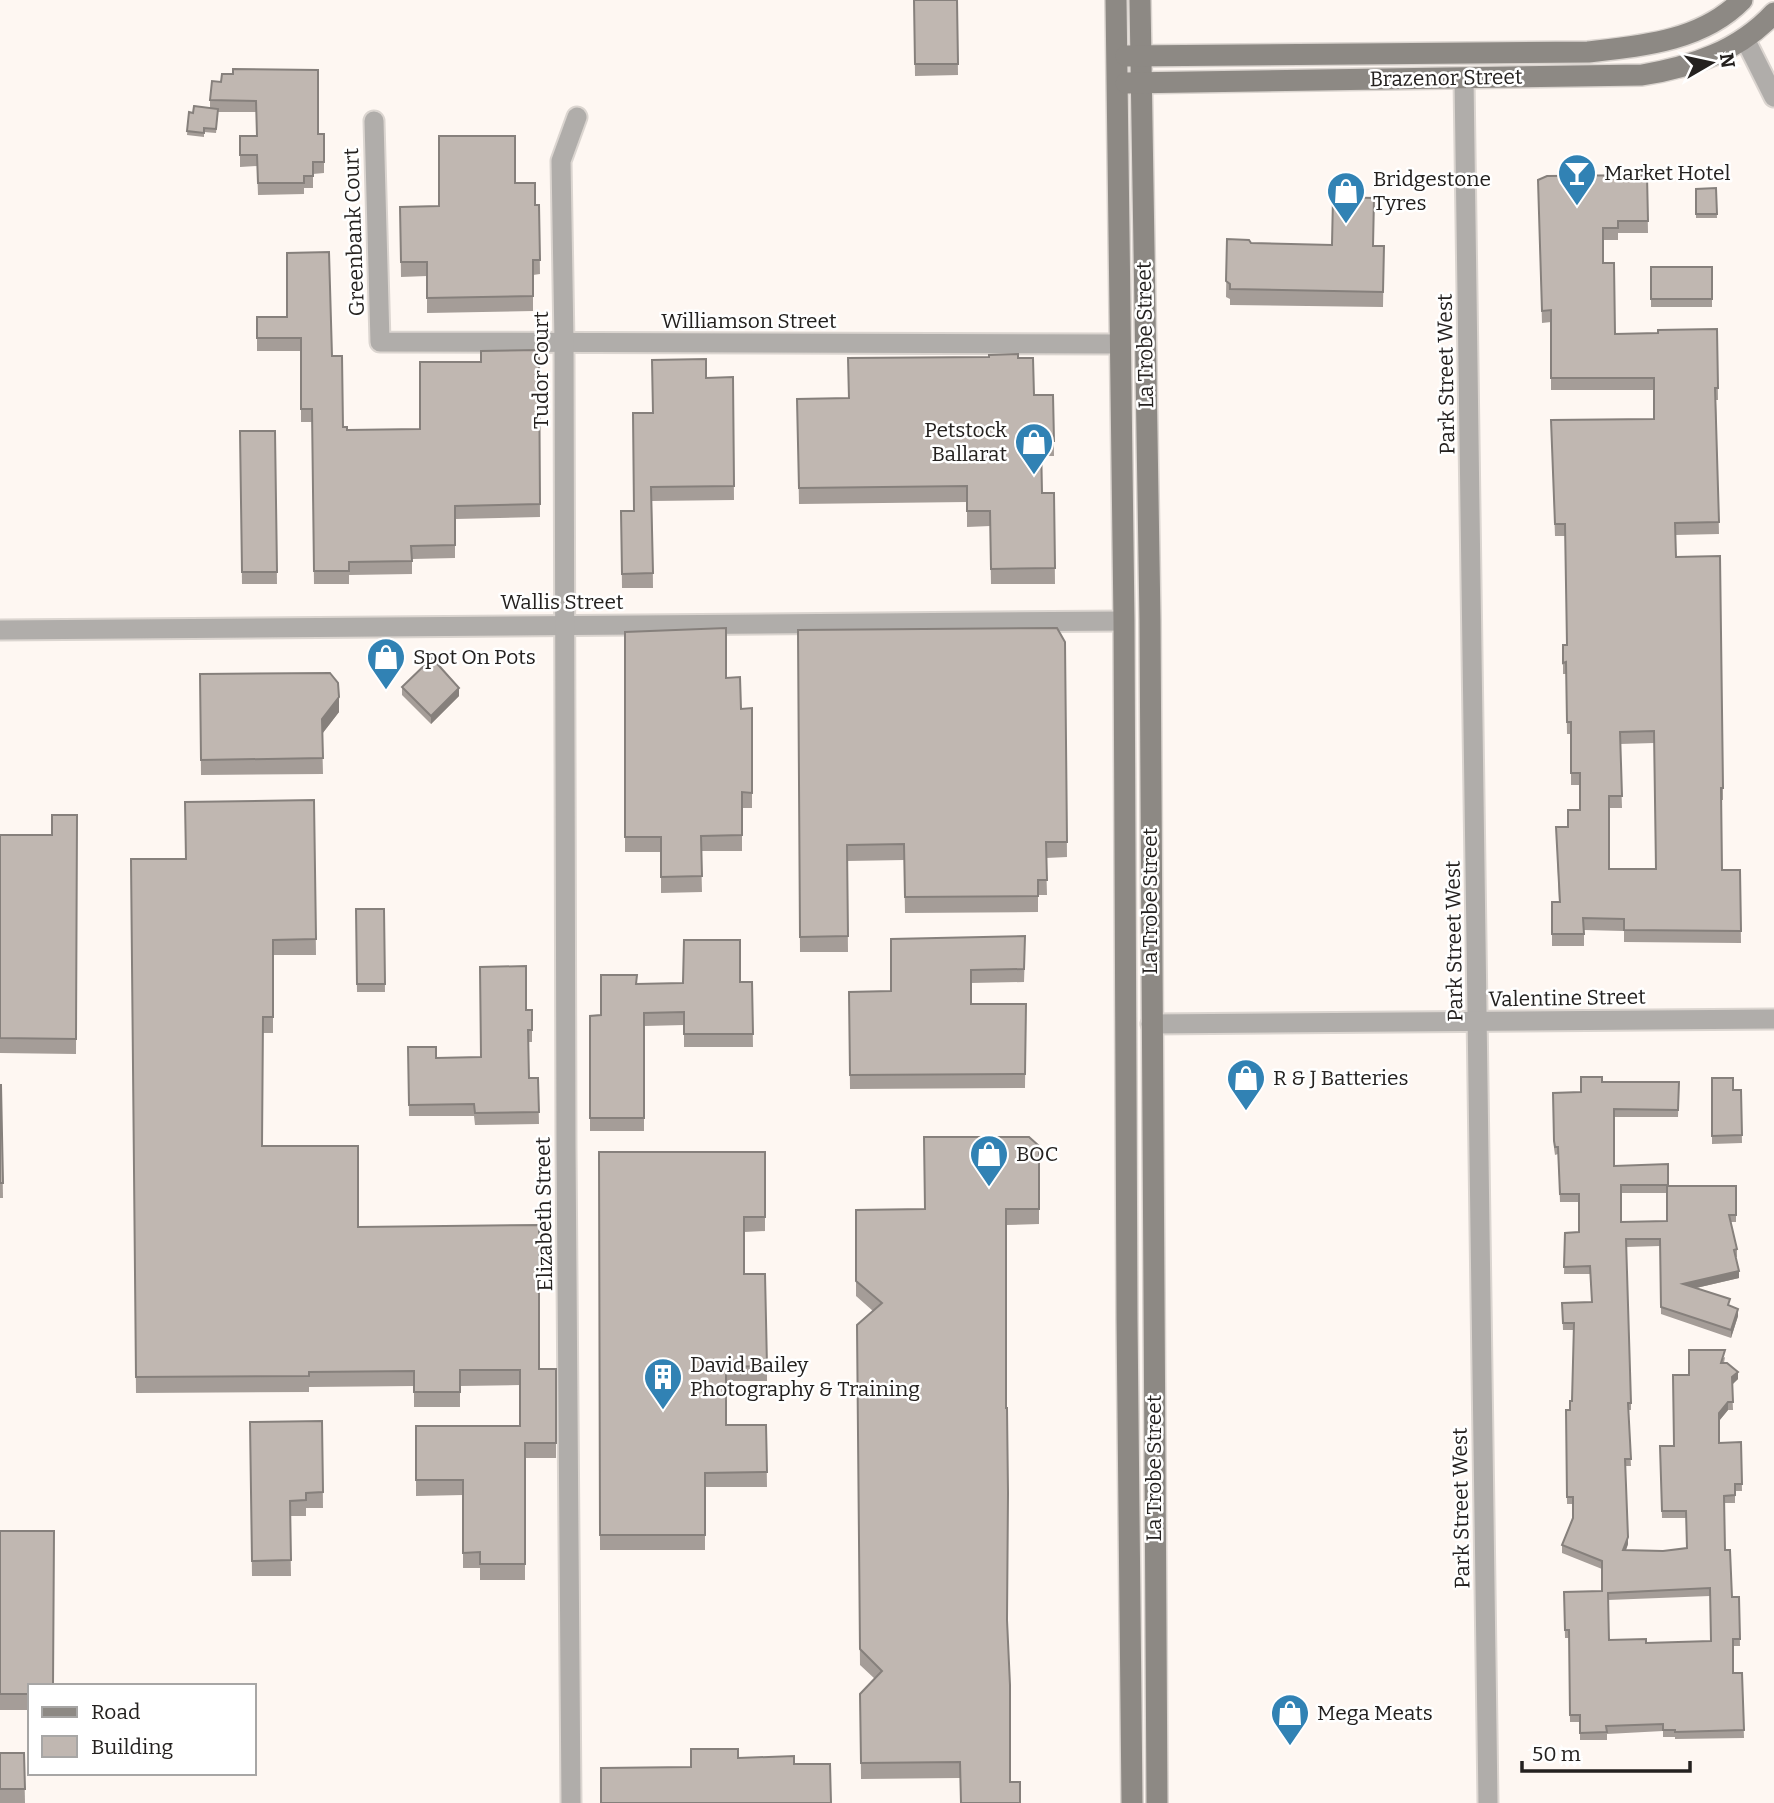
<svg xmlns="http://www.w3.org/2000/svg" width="1774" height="1803" viewBox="0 0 1774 1803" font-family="Bitter,serif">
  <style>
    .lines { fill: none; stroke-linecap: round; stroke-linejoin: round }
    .minor-casing { stroke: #dbd5d0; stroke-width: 23 }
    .secondary-casing { stroke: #dbd5d0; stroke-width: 24 }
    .minor { stroke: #b0adaa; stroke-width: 19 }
    .secondary { stroke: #8d8984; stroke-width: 21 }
    .wall { fill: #a59d98; fill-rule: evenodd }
    .shaded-wall { fill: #86807c }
    .building { fill: #c0b7b1; stroke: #86807c; stroke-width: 2; fill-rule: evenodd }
    .labels { text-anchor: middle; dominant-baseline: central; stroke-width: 5; stroke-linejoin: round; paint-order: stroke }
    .street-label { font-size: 21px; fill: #24211f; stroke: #fff }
    .poi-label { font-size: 21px; fill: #24211f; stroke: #fff; text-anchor: start }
  </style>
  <rect width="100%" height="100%" fill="#fef7f2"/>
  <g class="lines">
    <defs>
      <g id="minor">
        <path d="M 1745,39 L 1774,97"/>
        <path d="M 1464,78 L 1488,1803"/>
        <path d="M 374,121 L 380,342 L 1119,344"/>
        <path d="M 0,630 L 1124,621"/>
        <path d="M 1151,1024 L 1774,1019"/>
        <path d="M 571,1803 L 566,1148 L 564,343 L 561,161 L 577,117"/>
      </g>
      <g id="secondary">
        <path d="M 1116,0 L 1124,621 L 1127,1318 L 1132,1803"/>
        <path d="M 1140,0 L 1150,620 L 1157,1803"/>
        <path d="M 1126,56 L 1588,52 C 1642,46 1702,41 1742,0"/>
        <path d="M 1126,83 L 1642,75 C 1691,67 1739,51 1774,13"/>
      </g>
    </defs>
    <!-- minor casing -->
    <use href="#minor" class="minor-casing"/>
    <!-- secondary casing -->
    <use href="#secondary" class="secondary-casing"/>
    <!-- minor -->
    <use href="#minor" class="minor"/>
    <!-- secondary -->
    <use href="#secondary" class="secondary"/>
  </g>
  <!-- wall -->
  <g class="wall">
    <path d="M 914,0 L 957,0 L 958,75 L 915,76 Z"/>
    <path d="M 221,82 L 318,134 L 324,134 L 324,173 L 313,174 L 313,188 L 304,188 L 304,194 L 258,195 L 257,166 L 240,167 L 240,136 L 257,136 L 256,112 L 218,112 L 216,133 L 204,132 L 204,137 L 187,135 L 189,112 L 193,113 L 210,108 L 210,100 Z"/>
    <path d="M 1647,175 L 1648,233 L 1618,233 L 1618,240 L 1603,240 L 1603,263 L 1615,334 L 1658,333 L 1717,329 L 1718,400 L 1716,400 L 1719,534 L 1675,535 L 1676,557 L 1723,788 L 1723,800 L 1721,800 L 1722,870 L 1740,870 L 1741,943 L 1624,942 L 1624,931 L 1584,930 L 1584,946 L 1552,946 L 1552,902 L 1559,902 L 1556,827 L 1568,827 L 1580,810 L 1580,785 L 1571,785 L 1571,734 L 1567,734 L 1566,674 L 1563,674 L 1563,657 L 1567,645 L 1565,536 L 1555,536 L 1551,420 L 1654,419 L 1654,390 L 1551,390 L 1551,322 L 1542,323 L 1538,180 ZM 1654,743 L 1656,869 L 1609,869 L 1609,808 L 1622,808 L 1620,744 Z"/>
    <path d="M 515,183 L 535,205 L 539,205 L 540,274 L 533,275 L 533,311 L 427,313 L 427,276 L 401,277 L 400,207 L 439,206 Z"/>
    <path d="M 1716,188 L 1717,218 L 1696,218 L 1696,189 Z"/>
    <path d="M 1227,239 L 1251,243 L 1384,246 L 1383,307 L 1230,305 L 1230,299 L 1226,297 Z"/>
    <rect x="1651" y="267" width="61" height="40"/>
    <path d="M 257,317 L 287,317 L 332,356 L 343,427 L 347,430 L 420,429 L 481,362 L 539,350 L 540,517 L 455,519 L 455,558 L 412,559 L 412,574 L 349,575 L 349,584 L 314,584 L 312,422 L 301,422 L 301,351 L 257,351 Z"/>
    <path d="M 1018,358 L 1034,395 L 1053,395 L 1054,456 L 1042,456 L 1042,493 L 1054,493 L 1055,584 L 991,584 L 990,526 L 967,527 L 967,502 L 799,504 L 797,399 L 848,398 Z"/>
    <path d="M 733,377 L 734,500 L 652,501 L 653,588 L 622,588 L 621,511 L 633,511 L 653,413 L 706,378 Z"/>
    <path d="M 240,431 L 275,431 L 277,584 L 242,584 Z"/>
    <path d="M 798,630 L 1065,642 L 1067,857 L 1046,858 L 1047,895 L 1038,895 L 1038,912 L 905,913 L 904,860 L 847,861 L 848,952 L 800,952 Z"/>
    <path d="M 625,632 L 726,678 L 741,709 L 752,708 L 752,808 L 742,808 L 742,851 L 701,851 L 702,892 L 661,893 L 661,852 L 625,852 Z"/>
    <path d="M 200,674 L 339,712 L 322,734 L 323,774 L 201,775 Z"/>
    <path d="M 402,687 L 459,696 L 431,724 L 402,695 Z"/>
    <path d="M 314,800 L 316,955 L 273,955 L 273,1033 L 263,1033 L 262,1146 L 358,1227 L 539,1369 L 556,1369 L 556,1458 L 525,1458 L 525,1580 L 480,1580 L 480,1568 L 463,1568 L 463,1495 L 416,1496 L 416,1426 L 520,1426 L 520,1385 L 460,1386 L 460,1407 L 414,1407 L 414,1386 L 309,1387 L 309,1392 L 136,1393 L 131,859 L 185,859 Z"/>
    <path d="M 77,815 L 76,1054 L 0,1053 L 0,835 L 52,835 Z"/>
    <path d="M 356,909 L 384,909 L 385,992 L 357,992 Z"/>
    <path d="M 1025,950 L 1024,982 L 971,983 L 971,1004 L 1026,1004 L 1025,1088 L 850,1089 L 849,992 L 891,991 Z"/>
    <path d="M 752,982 L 753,1047 L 684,1047 L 684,1025 L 644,1026 L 644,1131 L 590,1131 L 590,1016 L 601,1015 L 637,984 Z"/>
    <path d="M 526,1010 L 532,1010 L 532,1042 L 528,1042 L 529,1078 L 538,1078 L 539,1124 L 475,1125 L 474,1116 L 409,1116 L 408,1047 L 436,1058 L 481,1057 Z"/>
    <path d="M 1712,1078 L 1733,1090 L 1741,1090 L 1742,1143 L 1712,1144 Z"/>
    <path d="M 1602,1082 L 1679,1082 L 1678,1117 L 1614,1117 L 1614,1166 L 1668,1186 L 1736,1186 L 1736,1222 L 1731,1222 L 1737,1249 L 1737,1257 L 1735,1257 L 1739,1278 L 1696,1288 L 1730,1306 L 1738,1316 L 1731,1338 L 1661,1314 L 1660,1246 L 1626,1247 L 1631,1403 L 1631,1410 L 1628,1410 L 1631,1466 L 1625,1466 L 1628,1544 L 1626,1550 L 1663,1551 L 1686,1548 L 1686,1518 L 1662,1518 L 1660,1446 L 1674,1446 L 1689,1375 L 1725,1357 L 1724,1363 L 1738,1379 L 1732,1384 L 1733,1410 L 1728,1410 L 1719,1421 L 1719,1443 L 1741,1442 L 1742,1491 L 1735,1491 L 1735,1503 L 1724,1503 L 1725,1550 L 1732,1597 L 1739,1597 L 1740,1646 L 1733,1646 L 1733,1673 L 1742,1673 L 1744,1738 L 1675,1739 L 1675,1737 L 1663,1737 L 1663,1731 L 1607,1734 L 1607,1740 L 1580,1740 L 1580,1722 L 1570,1722 L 1569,1638 L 1565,1638 L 1564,1592 L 1602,1591 L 1602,1569 L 1562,1553 L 1562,1545 L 1573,1518 L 1573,1504 L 1567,1504 L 1566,1410 L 1570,1410 L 1572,1401 L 1574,1330 L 1563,1330 L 1562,1303 L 1592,1302 L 1590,1274 L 1564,1274 L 1565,1233 L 1579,1232 L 1579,1202 L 1560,1202 L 1558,1154 L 1555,1155 L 1554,1148 L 1553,1093 L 1581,1092 ZM 1621,1193 L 1667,1193 L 1667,1221 L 1621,1222 ZM 1710,1596 L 1711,1641 L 1646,1643 L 1609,1640 L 1608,1600 Z"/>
    <path d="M 0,1085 L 1,1085 L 3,1198 L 0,1198 Z"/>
    <path d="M 1039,1146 L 1039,1224 L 1006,1225 L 1006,1408 L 1007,1623 L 1010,1782 L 1020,1803 L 960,1778 L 861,1779 L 860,1694 L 875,1679 L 860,1665 L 857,1325 L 873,1311 L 856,1296 L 856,1210 L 925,1209 Z"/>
    <path d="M 599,1152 L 765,1152 L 765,1231 L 744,1232 L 744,1274 L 767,1366 L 767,1381 L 726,1381 L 726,1425 L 766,1425 L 767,1487 L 705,1487 L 705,1550 L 600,1550 Z"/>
    <path d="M 322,1421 L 323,1508 L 306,1508 L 306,1516 L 290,1516 L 291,1576 L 252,1576 L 250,1422 Z"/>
    <path d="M 0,1531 L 30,1686 L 30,1710 L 0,1710 Z"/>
    <path d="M 0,1753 L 24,1753 L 25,1803 L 0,1803 Z"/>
  </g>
  <!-- shaded-wall -->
  <g class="shaded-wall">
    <path d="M 459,688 L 459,696 L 431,724 L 431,716 Z"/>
    <path d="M 339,697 L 339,712 L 322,734 L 322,719 Z"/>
    <path d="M 1739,1271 L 1739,1278 L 1683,1291 L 1683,1284 Z"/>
    <path d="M 1738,1309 L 1738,1316 L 1731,1338 L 1731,1330 Z"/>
    <path d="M 1738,1372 L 1738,1379 L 1732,1385 L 1732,1377 Z"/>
    <path d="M 1728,1402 L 1728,1410 L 1719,1421 L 1719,1413 Z"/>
    <path d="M 1628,1537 L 1628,1544 L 1623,1558 L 1623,1550 Z"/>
  </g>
  <!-- building -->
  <g class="building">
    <path d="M 914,0 L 957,0 L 958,64 L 915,64 Z"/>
    <path d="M 233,69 L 318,70 L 318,134 L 324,134 L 324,162 L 313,162 L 313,176 L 304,176 L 304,183 L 258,183 L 257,155 L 240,155 L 240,136 L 257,136 L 256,101 L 210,100 L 212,81 L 221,82 L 222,74 L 233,74 Z"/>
    <path d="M 194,106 L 218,109 L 216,129 L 204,128 L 204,133 L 187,131 L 189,112 L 193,113 Z"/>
    <path d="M 439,136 L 515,136 L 515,183 L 535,183 L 535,205 L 539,205 L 540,260 L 533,260 L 533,296 L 427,298 L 427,262 L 401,262 L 400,207 L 439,206 Z"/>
    <path d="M 1647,175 L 1648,221 L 1618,221 L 1618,228 L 1603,228 L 1603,263 L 1614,263 L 1615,334 L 1658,333 L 1658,330 L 1717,329 L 1718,388 L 1715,388 L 1719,522 L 1675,523 L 1676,557 L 1720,556 L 1723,788 L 1721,788 L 1722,870 L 1740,870 L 1741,931 L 1624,930 L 1624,919 L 1583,918 L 1584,934 L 1552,934 L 1552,902 L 1560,902 L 1556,827 L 1568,827 L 1568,810 L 1580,810 L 1580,773 L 1571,773 L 1571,722 L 1567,722 L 1566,662 L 1563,663 L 1563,645 L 1567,645 L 1565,524 L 1555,524 L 1551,420 L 1654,419 L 1654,378 L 1551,378 L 1551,310 L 1542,311 L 1538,180 L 1547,176 ZM 1654,731 L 1656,869 L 1609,869 L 1609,796 L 1622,796 L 1620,732 Z"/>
    <path d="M 1716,188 L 1717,214 L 1696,214 L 1696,189 Z"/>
    <path d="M 1333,197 L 1374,198 L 1373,246 L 1384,246 L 1383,292 L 1230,289 L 1230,284 L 1226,281 L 1227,239 L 1249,240 L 1251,243 L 1332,245 Z"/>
    <path d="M 329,252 L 332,356 L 342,356 L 343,427 L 347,427 L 347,430 L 420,429 L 420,362 L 481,362 L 481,351 L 539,350 L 540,504 L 455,506 L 455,545 L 411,546 L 412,561 L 349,562 L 349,571 L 314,571 L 312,409 L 301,409 L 301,338 L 257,338 L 257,317 L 287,317 L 287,253 Z"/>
    <rect x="1651" y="267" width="61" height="32"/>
    <path d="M 1018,354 L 1018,358 L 1033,358 L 1034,395 L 1053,395 L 1054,441 L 1041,441 L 1042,493 L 1054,493 L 1055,568 L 991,569 L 990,511 L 967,511 L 967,486 L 799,488 L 797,399 L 849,398 L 848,358 L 989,357 L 989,355 Z"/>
    <path d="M 706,359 L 706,378 L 733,377 L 734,486 L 651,487 L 653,573 L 622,574 L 621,511 L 634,511 L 633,413 L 653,413 L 652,360 Z"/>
    <path d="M 240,431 L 275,431 L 277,572 L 242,572 Z"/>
    <path d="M 726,628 L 726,678 L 740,677 L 741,709 L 752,708 L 752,793 L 742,792 L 742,835 L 701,836 L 702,876 L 661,877 L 661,837 L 625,837 L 625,632 Z"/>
    <path d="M 1057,628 L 1065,642 L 1067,842 L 1046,842 L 1047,880 L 1038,880 L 1038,896 L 905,897 L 904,844 L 847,845 L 848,936 L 800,937 L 798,630 Z"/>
    <path d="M 432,658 L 459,688 L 431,716 L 402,687 Z"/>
    <path d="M 330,673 L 338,683 L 339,697 L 322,719 L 323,758 L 201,760 L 200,674 Z"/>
    <path d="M 314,800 L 316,939 L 273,940 L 273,1017 L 263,1017 L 262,1146 L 358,1146 L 358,1227 L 539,1225 L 539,1369 L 556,1369 L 556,1443 L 525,1443 L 525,1564 L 480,1564 L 480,1552 L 463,1553 L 463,1480 L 416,1480 L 416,1426 L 520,1426 L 520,1370 L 460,1370 L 460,1392 L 414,1392 L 414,1371 L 309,1372 L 309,1376 L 136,1377 L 131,859 L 186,859 L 185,802 Z"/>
    <path d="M 52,815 L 77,815 L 76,1039 L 0,1038 L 0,835 L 52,835 Z"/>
    <path d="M 356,909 L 384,909 L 385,984 L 357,984 Z"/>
    <path d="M 1025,936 L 1024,969 L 971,970 L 971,1004 L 1026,1004 L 1025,1074 L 850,1075 L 849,992 L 891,991 L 891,939 Z"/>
    <path d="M 684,940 L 740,940 L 740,982 L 752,982 L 753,1034 L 684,1034 L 684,1012 L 644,1013 L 644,1118 L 590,1118 L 590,1016 L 601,1015 L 601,975 L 637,975 L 636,984 L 683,983 Z"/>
    <path d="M 526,966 L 526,1010 L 532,1010 L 532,1030 L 528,1030 L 529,1078 L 538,1078 L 539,1112 L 475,1113 L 474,1104 L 409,1105 L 408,1047 L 436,1047 L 436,1058 L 481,1057 L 480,967 Z"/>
    <path d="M 1581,1077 L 1602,1077 L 1602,1082 L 1679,1082 L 1678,1110 L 1614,1109 L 1614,1166 L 1668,1164 L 1668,1185 L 1621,1185 L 1621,1222 L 1667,1221 L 1667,1186 L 1736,1186 L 1736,1215 L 1729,1215 L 1737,1249 L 1734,1250 L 1739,1271 L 1683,1284 L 1730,1299 L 1728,1305 L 1738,1309 L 1731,1330 L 1661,1307 L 1660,1239 L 1626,1239 L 1631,1403 L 1628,1403 L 1631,1459 L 1625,1459 L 1628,1537 L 1623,1550 L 1663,1551 L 1687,1548 L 1686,1511 L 1662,1511 L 1660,1446 L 1674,1446 L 1673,1375 L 1689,1375 L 1689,1350 L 1725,1350 L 1721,1363 L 1727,1363 L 1738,1372 L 1732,1377 L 1733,1402 L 1728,1402 L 1719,1413 L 1719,1443 L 1741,1442 L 1742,1484 L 1735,1484 L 1735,1495 L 1724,1496 L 1725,1550 L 1730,1550 L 1732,1597 L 1739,1597 L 1740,1639 L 1733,1639 L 1733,1673 L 1742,1673 L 1744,1730 L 1675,1732 L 1675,1730 L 1663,1730 L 1663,1724 L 1606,1726 L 1607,1732 L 1580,1733 L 1580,1715 L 1570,1715 L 1569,1630 L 1565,1630 L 1564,1592 L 1602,1591 L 1602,1561 L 1562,1545 L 1573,1518 L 1573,1497 L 1567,1497 L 1566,1410 L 1570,1410 L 1570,1401 L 1572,1401 L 1574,1323 L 1563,1323 L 1562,1303 L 1592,1302 L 1590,1266 L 1564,1267 L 1565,1233 L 1579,1232 L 1579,1194 L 1560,1194 L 1558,1147 L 1555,1147 L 1554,1141 L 1553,1093 L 1581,1092 ZM 1710,1588 L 1711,1641 L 1646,1643 L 1646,1639 L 1609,1640 L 1608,1593 Z"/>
    <path d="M 1712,1078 L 1733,1078 L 1733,1090 L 1741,1090 L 1742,1135 L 1712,1136 Z"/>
    <path d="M 0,1085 L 1,1085 L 3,1183 L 0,1183 Z"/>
    <path d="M 924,1137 L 1029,1137 L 1039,1146 L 1039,1209 L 1006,1209 L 1006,1408 L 1007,1408 L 1008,1493 L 1007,1620 L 1010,1685 L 1010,1782 L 1020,1782 L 1020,1803 L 961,1803 L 960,1762 L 861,1763 L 860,1694 L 882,1671 L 860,1649 L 857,1325 L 882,1303 L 856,1281 L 856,1210 L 925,1209 Z"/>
    <path d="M 599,1152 L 765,1152 L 765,1217 L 744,1217 L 744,1274 L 765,1274 L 767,1366 L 726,1367 L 726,1425 L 766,1425 L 767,1472 L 705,1473 L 705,1535 L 600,1535 Z"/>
    <path d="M 322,1421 L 323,1492 L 306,1493 L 306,1500 L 290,1501 L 291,1560 L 252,1561 L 250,1422 Z"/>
    <path d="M 0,1531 L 54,1531 L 53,1686 L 30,1686 L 30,1694 L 0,1694 Z"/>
    <path d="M 691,1749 L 738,1749 L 738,1758 L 794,1756 L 794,1764 L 830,1764 L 831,1803 L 601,1803 L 601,1768 L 691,1767 Z"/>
    <path d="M 0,1753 L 24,1753 L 25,1789 L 0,1789 Z"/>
  </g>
  <!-- icons -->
  <defs>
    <symbol id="bar-pin" viewBox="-11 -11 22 30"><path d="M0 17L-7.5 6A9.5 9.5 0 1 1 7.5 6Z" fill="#3182b4" stroke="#fff"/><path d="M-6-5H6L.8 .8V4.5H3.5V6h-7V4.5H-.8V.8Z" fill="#fff"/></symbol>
    <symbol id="shop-pin" viewBox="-11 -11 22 30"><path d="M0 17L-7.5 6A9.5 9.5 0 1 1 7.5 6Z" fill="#3182b4" stroke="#fff"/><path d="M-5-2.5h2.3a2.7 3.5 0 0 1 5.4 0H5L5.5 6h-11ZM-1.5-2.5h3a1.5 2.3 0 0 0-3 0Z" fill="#fff"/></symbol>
    <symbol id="building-pin" viewBox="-11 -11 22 30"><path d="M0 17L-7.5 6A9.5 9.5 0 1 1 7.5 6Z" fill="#3182b4" stroke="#fff"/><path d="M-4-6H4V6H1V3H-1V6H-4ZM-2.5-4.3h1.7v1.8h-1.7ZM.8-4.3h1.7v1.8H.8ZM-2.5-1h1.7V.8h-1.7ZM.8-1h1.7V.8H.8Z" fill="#fff"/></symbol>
  </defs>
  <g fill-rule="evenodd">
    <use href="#bar-pin" x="1555" y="151" width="44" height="60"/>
    <use href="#shop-pin" x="1324" y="169" width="44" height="60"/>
    <use href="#shop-pin" x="1012" y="420" width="44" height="60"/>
    <use href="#shop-pin" x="364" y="635" width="44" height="60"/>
    <use href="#shop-pin" x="1224" y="1056" width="44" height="60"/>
    <use href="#shop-pin" x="967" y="1132" width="44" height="60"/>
    <use href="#building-pin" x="641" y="1355" width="44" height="60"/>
    <use href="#shop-pin" x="1268" y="1691" width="44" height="60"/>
  </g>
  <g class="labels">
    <!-- street labels -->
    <g class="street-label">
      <text transform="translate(1446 78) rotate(-1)">Brazenor Street</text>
      <text transform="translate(354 232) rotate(-92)">Greenbank Court</text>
      <text x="749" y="321">Williamson Street</text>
      <text transform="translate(1145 335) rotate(-91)">La Trobe Street</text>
      <text transform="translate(541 370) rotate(-90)">Tudor Court</text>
      <text transform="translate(1446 374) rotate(-91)">Park Street West</text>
      <text x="562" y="602">Wallis Street</text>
      <text transform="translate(1150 901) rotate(-90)">La Trobe Street</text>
      <text transform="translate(1454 941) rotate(-91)">Park Street West</text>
      <text transform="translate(1567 998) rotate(-1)">Valentine Street</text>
      <text transform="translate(544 1214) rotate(-91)">Elizabeth Street</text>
      <text transform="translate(1154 1468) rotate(-90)">La Trobe Street</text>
      <text transform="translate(1461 1508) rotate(-91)">Park Street West</text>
    </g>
    <!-- poi labels -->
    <g class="poi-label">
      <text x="1604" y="173">Market Hotel</text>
      <text x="1373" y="179">Bridgestone<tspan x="1373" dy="24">Tyres</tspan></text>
      <text x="1007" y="430" text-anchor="end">Petstock<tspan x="1007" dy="24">Ballarat</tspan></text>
      <text x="413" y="657">Spot On Pots</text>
      <text x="1273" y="1078">R &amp; J Batteries</text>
      <text x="1016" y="1154">BOC</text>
      <text x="690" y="1365">David Bailey<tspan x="690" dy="24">Photography &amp; Training</tspan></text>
      <text x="1317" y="1713">Mega Meats</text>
    </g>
  </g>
  <!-- legend -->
  <rect x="28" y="1684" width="228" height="91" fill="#ffffff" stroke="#a7a6a5" stroke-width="2"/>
  <rect x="42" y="1707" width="35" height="10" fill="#8d8984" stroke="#a7a6a5" stroke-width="2"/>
  <text x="91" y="1719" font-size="21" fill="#24211f">Road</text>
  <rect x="42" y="1736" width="35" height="21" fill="#c0b7b1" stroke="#a7a6a5" stroke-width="2"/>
  <text x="91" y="1754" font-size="21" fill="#24211f">Building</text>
  <!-- north arrow -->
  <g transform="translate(1711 63) rotate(81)" stroke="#ffffff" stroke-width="5" paint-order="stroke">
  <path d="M0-5L12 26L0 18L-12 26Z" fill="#24211f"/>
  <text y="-10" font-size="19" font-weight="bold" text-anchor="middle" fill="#24211f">N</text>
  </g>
  <!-- scale -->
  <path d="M1522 1761v10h168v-10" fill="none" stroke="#24211f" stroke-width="3.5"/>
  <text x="1532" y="1761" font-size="21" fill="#24211f" stroke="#ffffff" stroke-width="5" paint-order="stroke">50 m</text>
</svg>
